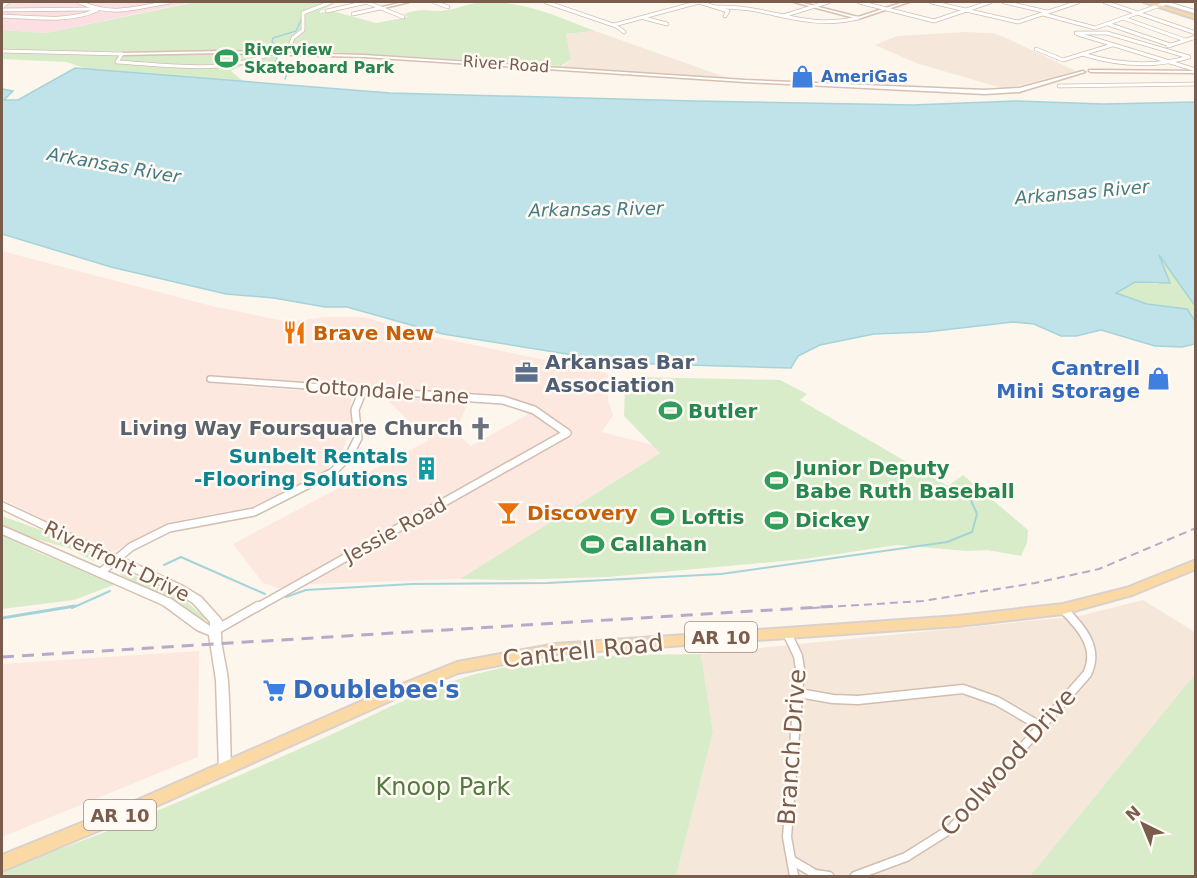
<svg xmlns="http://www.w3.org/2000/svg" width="1197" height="878" viewBox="0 0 1197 878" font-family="'DejaVu Sans',sans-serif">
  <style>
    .residential { fill: #f5e8da }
    .commercial { fill: #fde8e0 }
    .medical { fill: #fbdfe3 }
    .green { fill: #d8ecc9 }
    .water { fill: #bfe3e8; stroke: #a5d3da; stroke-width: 1.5 }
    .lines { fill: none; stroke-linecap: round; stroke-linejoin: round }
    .stream-far2 { stroke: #a5d3da; stroke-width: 1.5 }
    .stream-far1 { stroke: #a5d3da; stroke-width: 2 }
    .stream { stroke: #a5d3da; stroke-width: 3 }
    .street-far3-casing { stroke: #d1beb0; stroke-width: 4.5 }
    .street-far2-casing { stroke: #d1beb0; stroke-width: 8 }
    .street-far1-casing { stroke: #d1beb0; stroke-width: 10 }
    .street-casing { stroke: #d1beb0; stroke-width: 11 }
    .secondary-casing { stroke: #d6c0b0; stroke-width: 3 }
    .primary-casing { stroke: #dad1cd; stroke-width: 4 }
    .street-far3 { stroke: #fff; stroke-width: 3 }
    .street-far2 { stroke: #fff; stroke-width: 5 }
    .street-far1 { stroke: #fff; stroke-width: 7 }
    .street { stroke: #fff; stroke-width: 8 }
    .secondary { fill: #fff; fill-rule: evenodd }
    .primary { fill: #fbd9a5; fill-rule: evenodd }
    .rail-far1 { stroke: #b9a8c9; stroke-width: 2; stroke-dasharray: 8 5; stroke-linecap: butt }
    .rail { stroke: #b9a8c9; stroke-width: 3; stroke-dasharray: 12 8; stroke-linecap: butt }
    .labels { text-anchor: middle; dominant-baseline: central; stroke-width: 5; stroke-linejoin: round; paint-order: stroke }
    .far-leisure-label { font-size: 16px; font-weight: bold; fill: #27864d; stroke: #fffaf3; text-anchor: start }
    .far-street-label { font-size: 16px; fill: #7a5c4d; stroke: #fffaf3 }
    .far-shop-label { font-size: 16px; font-weight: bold; fill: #366cbe; stroke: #fffaf3; text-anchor: start }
    .far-water-label { font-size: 18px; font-style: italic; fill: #437c86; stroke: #fffaf3 }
    .shield { fill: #fffaf3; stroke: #a28b7f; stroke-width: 1.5 }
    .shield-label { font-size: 18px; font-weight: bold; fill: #7a5c4d }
    .food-label { font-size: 20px; font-weight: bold; fill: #c56008; stroke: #fffaf3; text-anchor: start }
    .service-label { font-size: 20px; font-weight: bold; fill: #4e5e75; stroke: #fffaf3; text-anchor: start }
    .shop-label { font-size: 20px; font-weight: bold; fill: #366cbe; stroke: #fffaf3; text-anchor: end }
    .street-label { font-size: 20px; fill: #7a5c4d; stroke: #fffaf3 }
    .leisure-label { font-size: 20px; font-weight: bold; fill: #27864d; stroke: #fffaf3; text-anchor: start }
    .worship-label { font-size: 20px; font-weight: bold; fill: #5b616d; stroke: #fffaf3; text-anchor: end }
    .culture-label { font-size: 20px; font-weight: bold; fill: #0d838f; stroke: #fffaf3; text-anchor: end }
    .near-street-label { font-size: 24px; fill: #7a5c4d; stroke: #fffaf3 }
    .near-shop-label { font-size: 24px; font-weight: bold; fill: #366cbe; stroke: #fffaf3; text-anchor: start }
    .near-park-label { font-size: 24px; fill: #537a41; stroke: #fffaf3 }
  </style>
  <rect width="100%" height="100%" fill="#fdf6ec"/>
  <!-- residential -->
  <g class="residential">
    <path d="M 595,31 L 731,79 L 562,67 L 571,59 L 566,34 Z"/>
    <path d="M 964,32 L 992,33 L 1004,37 L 1076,71 L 1005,89 L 916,63 L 875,45 L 897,36 Z"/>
    <path d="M 1143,600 L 1195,632 L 1195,674 L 1030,876 L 676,876 L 713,732 L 701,654 L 1079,616 Z"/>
  </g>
  <!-- commercial -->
  <g class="commercial">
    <path d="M 2,251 L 212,306 L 289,322 L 325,317 L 365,317 L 411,332 L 608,373 L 608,401 L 613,415 L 602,432 L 653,445 L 661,452 L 460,579 L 310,584 L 290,592 L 263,583 L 233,544 L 429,440 L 389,402 L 392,393 L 470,398 L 458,426 L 463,430 L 457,434 L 471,446 L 534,411 L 562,431 L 565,430 L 535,409 L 503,399 L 234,378 L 226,385 L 351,394 L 351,429 L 342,452 L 324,471 L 253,507 L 169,522 L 115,551 L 106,550 L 2,499 Z"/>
    <path d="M 199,651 L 198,757 L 2,837 L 2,664 Z"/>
  </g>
  <!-- medical -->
  <path class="medical" d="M 2,2 L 192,2 L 46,33 L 2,30 Z"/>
  <!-- green -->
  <g class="green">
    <path d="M 196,2 L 337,2 L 320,11 L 320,13 L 332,11 L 376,23 L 408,17 L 404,14 C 420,8 426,11 441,11 C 455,10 469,3 482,2 C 522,0 559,17 595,31 L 566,34 L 571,59 L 561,66 C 482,62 403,55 324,52 C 217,49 109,54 2,50 L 2,30 L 46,33 Z"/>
    <path d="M 6,52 C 98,57 189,52 280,54 L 274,63 L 246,64 L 231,71 L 243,81 L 88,69 L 66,62 L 2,59 L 2,55 Z"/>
    <path d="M 1157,253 L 1195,306 L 1195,321 L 1187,309 L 1147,304 L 1116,293 L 1134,282 L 1158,284 Z"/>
    <path d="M 637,377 L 780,380 L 807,394 L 800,400 L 948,486 L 963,475 L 1028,530 L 1027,543 L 1021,556 L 987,550 L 967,551 L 897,545 L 805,559 L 608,577 L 507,580 L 460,579 L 660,453 L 624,416 L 625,388 Z"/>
    <path d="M 2,516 L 60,537 L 99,559 L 93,561 L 68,548 L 19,534 L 2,525 Z"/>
    <path d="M 2,534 L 37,552 L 116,584 L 74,600 L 2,609 Z"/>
    <path d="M 122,570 L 181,597 L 209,621 L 196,617 L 181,605 L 121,575 L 119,572 Z"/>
    <path d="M 701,654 L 713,732 L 676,876 L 2,876 L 2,869 C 110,834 213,787 317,741 C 371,717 426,686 484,672 C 555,654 628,655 701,654 Z"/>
    <path d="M 1195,674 L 1195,876 L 1030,876 Z"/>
  </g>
  <!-- water -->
  <path class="water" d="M 75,68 L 390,93 L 695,101 L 913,105 L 1015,101 L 1104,104 L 1195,102 L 1195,306 L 1159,255 L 1170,283 L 1135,282 L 1116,293 L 1147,304 L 1187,309 L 1195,321 L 1195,344 L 1182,347 L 1155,346 L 1101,330 L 1076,336 L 1061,336 L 1034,324 L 1013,322 L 926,332 L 874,334 L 820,345 L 798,356 L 791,368 L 622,363 L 443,334 L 347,307 L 325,307 L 274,298 L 226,294 L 111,267 L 2,234 L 2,89 L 13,91 L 4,100 L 18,100 Z"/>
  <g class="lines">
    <!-- stream-far2 -->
    <g class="stream-far2">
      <path d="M 280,51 L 272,42 L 273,38 L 296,31 L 301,20"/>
      <path d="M 278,55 L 275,63 L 287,73 L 285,79"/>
    </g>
    <!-- stream-far1 -->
    <g class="stream-far1">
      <path d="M 164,565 L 181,557 L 265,594"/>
      <path d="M 286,597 L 306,590 L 412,584 L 548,583 L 721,574 L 947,542 L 972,532 L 977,514 L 965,487"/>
      <path d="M 72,608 L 110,591"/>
    </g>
    <!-- stream -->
    <path class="stream" d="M 2,618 L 75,606"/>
    <defs>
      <g id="street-far3">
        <path d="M 79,2 C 114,17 133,8 169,2"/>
        <path d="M 366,2 L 403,17"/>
        <path d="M 434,2 L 448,7"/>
        <path d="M 546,2 L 616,26 L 624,32"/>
        <path d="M 699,2 L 728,11 L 725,16"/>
        <path d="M 859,2 L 934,21 L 990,2"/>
        <path d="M 931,2 L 1018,22 L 1078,2"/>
        <path d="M 1004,2 L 1047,12"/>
        <path d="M 1105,2 L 1196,33"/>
        <path d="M 2,7 L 8,2"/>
        <path d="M 716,7 C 769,5 803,31 858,18"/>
        <path d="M 2,10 L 94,9"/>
        <path d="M 327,11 L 367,2"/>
        <path d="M 353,14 L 380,8"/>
        <path d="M 1043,14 L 1095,28 L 1166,3 L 1196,12"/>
        <path d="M 2,16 C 33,17 67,23 97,10"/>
        <path d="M 783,16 L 828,2"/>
        <path d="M 644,18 L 667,24"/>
        <path d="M 1123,18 L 1185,40"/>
        <path d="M 1108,24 L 1170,45"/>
        <path d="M 614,25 L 699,2"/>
        <path d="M 1076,33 L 1107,33 L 1189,57 C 1153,68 1118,65 1082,54"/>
        <path d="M 1078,34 L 1196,70"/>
        <path d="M 1168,46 L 1196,37"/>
        <path d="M 1036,49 L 1063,60 L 1112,45"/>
        <path d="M 2,51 L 122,54"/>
        <path d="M 287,53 L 293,38 L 303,30 L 303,13 L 331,2"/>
        <path d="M 122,54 L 117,62 C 170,65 222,75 272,53"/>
        <path d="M 1059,86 L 1196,84"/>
      </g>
      <g id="street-far2">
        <path d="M 210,379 L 449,396"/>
        <path d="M 361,396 L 363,390"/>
      </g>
      <g id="street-far1">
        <path d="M 100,573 L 131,547 L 169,528 L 254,512 L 333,472 L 350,454 L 358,438 L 355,410 L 361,395"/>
        <path d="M 256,608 L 567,433 L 534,410 L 503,400 L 428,395"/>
      </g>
      <g id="street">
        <path d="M 216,630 L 258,606"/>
        <path d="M 787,633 L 798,656 L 800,669 L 787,837 L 794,876"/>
        <path d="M 799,693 L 833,699 L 858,700 L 963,689 L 997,701 L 1040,726"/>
        <path d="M 793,861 L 815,874 L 829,876"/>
        <path d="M 855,876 L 906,857 L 952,828 L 1087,674 C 1100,648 1081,627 1063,609"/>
      </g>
      <g id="secondary">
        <path d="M 404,2 L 409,2 L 380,9 L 378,8 Z"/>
        <path d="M 794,2 L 799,2 L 858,17 L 904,2 L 909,2 L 858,19 Z"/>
        <path d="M 223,51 L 364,55 L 745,80 L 985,90 L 1019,88 L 1083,71 L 1085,72 L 1019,92 L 985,94 L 745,82 L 364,57 L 223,53 L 122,55 L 120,54 L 122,53 Z"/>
        <path d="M 1089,70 L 1196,71 L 1196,73 L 1091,72 L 1089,71 Z"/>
        <path d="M 2,502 L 183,586 L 201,597 L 220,618 L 222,621 C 218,641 226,660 228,681 C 230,710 230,740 231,769 L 229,773 L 225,775 L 221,773 L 219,769 L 216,680 L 209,635 L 197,630 L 163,605 L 2,534 L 2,526 L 171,599 L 210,626 L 210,622 L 193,603 L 175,592 L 2,509 Z"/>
      </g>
      <g id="primary">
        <path d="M 1144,2 L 1149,2 L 1196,16 L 1196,19 Z"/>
        <path d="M 1196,560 L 1196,569 L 1132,595 L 1063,614 L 958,626 L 556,654 L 458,673 L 390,701 L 143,812 L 2,871 L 2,855 L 133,802 L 380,693 L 457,662 L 556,644 L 958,616 L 1063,604 L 1126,588 Z"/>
      </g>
    </defs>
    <!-- street-far3 casing -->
    <use href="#street-far3" class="street-far3-casing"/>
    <!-- street-far2 casing -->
    <use href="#street-far2" class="street-far2-casing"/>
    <!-- street-far1 casing -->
    <use href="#street-far1" class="street-far1-casing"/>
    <!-- street casing -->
    <use href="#street" class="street-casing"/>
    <!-- secondary casing -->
    <use href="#secondary" class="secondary-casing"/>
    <!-- primary casing -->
    <use href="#primary" class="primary-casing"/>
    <!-- street-far3 -->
    <use href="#street-far3" class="street-far3"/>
    <!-- street-far2 -->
    <use href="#street-far2" class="street-far2"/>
    <!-- street-far1 -->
    <use href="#street-far1" class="street-far1"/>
    <!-- street -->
    <use href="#street" class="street"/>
    <!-- secondary -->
    <use href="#secondary" class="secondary"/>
    <!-- primary -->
    <use href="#primary" class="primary"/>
    <!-- rail-far1 -->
    <path class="rail-far1" d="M 812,608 L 923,601 L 1035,583 L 1099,569 L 1196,528"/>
    <!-- rail -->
    <path class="rail" d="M 2,657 L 836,606"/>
  </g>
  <!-- icons -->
  <defs>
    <symbol id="stadium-bare" viewBox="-9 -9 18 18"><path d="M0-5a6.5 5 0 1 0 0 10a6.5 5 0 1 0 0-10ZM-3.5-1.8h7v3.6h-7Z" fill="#2e9e5b" stroke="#fffaf3" stroke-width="2.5" paint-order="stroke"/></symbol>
    <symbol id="shop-bare" viewBox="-9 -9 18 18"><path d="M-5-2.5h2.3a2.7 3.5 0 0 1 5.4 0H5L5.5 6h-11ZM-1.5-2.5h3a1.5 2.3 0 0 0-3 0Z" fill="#3f7fe0" stroke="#fffaf3" stroke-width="2.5" paint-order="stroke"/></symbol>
    <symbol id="restaurant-bare" viewBox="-9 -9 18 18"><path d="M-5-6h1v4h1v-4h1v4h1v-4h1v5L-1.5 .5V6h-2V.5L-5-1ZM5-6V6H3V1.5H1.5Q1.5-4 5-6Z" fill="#e8710a" stroke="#fffaf3" stroke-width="2.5" paint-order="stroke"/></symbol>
    <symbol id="office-bare" viewBox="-9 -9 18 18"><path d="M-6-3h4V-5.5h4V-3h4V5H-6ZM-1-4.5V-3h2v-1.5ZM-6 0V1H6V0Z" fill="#5c6f8a" stroke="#fffaf3" stroke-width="2.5" paint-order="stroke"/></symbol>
    <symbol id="church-bare" viewBox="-9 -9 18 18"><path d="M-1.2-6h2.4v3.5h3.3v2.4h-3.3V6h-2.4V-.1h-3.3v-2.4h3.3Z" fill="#6b7280" stroke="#fffaf3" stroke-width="2.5" paint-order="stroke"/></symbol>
    <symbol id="building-bare" viewBox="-9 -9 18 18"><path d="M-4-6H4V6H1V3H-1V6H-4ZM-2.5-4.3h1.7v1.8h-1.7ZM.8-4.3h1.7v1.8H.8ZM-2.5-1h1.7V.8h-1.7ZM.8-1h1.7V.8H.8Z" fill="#0f9aa8" stroke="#fffaf3" stroke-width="2.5" paint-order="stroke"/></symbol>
    <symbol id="bar-bare" viewBox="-9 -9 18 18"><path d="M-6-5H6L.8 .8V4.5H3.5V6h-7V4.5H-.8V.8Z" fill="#e8710a" stroke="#fffaf3" stroke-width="2.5" paint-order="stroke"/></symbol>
    <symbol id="supermarket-bare" viewBox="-9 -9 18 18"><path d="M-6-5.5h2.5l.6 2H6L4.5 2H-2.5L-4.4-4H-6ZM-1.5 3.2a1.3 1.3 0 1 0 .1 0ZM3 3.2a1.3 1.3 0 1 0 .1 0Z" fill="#3f7fe0" stroke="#fffaf3" stroke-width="2.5" paint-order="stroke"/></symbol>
  </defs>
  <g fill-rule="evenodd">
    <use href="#stadium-bare" x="210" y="42" width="33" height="33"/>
    <use href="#shop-bare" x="786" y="60" width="33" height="33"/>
    <use href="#restaurant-bare" x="278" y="316" width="33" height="33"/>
    <use href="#office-bare" x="510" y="356" width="33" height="33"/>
    <use href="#shop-bare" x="1142" y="362" width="33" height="33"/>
    <use href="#stadium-bare" x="654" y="394" width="33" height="33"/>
    <use href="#church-bare" x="464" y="412" width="33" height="33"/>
    <use href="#building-bare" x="410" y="452" width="33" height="33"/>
    <use href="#stadium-bare" x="760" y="464" width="33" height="33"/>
    <use href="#bar-bare" x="492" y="496" width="33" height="33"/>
    <use href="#stadium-bare" x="646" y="500" width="33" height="33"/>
    <use href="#stadium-bare" x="760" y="504" width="33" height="33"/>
    <use href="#stadium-bare" x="576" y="528" width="33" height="33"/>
    <use href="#supermarket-bare" x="258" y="674" width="33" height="33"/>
  </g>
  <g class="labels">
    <!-- far-leisure labels -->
    <g class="far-leisure-label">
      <text x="244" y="49">Riverview<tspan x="244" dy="18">Skateboard Park</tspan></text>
    </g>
    <!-- far-street labels -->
    <g class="far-street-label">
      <text transform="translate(506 64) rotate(4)">River Road</text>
    </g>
    <!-- far-shop labels -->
    <g class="far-shop-label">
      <text x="821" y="76">AmeriGas</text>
    </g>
    <!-- far-water labels -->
    <g class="far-water-label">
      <text transform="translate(114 165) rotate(10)">Arkansas River</text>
      <text transform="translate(1082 192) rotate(-5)">Arkansas River</text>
      <text transform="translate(596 209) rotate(-1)">Arkansas River</text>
    </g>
    <!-- shield labels -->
    <g class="shield">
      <rect x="685" y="622" width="72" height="30" rx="4.5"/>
      <rect x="84" y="800" width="72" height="30" rx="4.5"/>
    </g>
    <g class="shield-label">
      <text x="721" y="637">AR 10</text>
      <text x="120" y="815">AR 10</text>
    </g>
    <!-- food labels -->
    <g class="food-label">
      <text x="313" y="333">Brave New</text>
      <text x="527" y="513">Discovery</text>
    </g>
    <!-- service labels -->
    <g class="service-label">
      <text x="545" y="362">Arkansas Bar<tspan x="545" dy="23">Association</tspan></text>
    </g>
    <!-- shop labels -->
    <g class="shop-label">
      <text x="1140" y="368">Cantrell<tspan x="1140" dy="23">Mini Storage</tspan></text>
    </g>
    <!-- street labels -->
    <g class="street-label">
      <text transform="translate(387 391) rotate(4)">Cottondale Lane</text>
      <text transform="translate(395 530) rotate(-29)">Jessie Road</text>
      <text transform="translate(117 561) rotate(26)">Riverfront Drive</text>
    </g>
    <!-- leisure labels -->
    <g class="leisure-label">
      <text x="688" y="411">Butler</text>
      <text x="795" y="468">Junior Deputy<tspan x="795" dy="23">Babe Ruth Baseball</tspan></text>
      <text x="681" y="517">Loftis</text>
      <text x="795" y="520">Dickey</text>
      <text x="610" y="544">Callahan</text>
    </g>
    <!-- worship labels -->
    <g class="worship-label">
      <text x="463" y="428">Living Way Foursquare Church</text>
    </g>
    <!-- culture labels -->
    <g class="culture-label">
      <text x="408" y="456">Sunbelt Rentals<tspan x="408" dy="23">-Flooring Solutions</tspan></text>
    </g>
    <!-- near-street labels -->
    <g class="near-street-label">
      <text transform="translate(583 651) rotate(-6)">Cantrell Road</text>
      <text transform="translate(792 747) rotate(-86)">Branch Drive</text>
      <text transform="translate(1008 762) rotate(-48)">Coolwood Drive</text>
    </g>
    <!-- near-shop labels -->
    <g class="near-shop-label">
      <text x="293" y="690">Doublebee's</text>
    </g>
    <!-- near-park labels -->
    <g class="near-park-label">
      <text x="443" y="787">Knoop Park</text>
    </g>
  </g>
  <!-- border -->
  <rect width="1197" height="878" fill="none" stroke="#7a5c4d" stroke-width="6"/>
  <!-- north arrow -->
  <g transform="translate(1143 824) rotate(317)" stroke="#fffaf3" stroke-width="4.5" paint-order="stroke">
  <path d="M0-4.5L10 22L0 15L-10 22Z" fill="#7a5c4d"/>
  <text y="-9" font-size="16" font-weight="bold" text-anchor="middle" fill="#7a5c4d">N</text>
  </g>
</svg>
